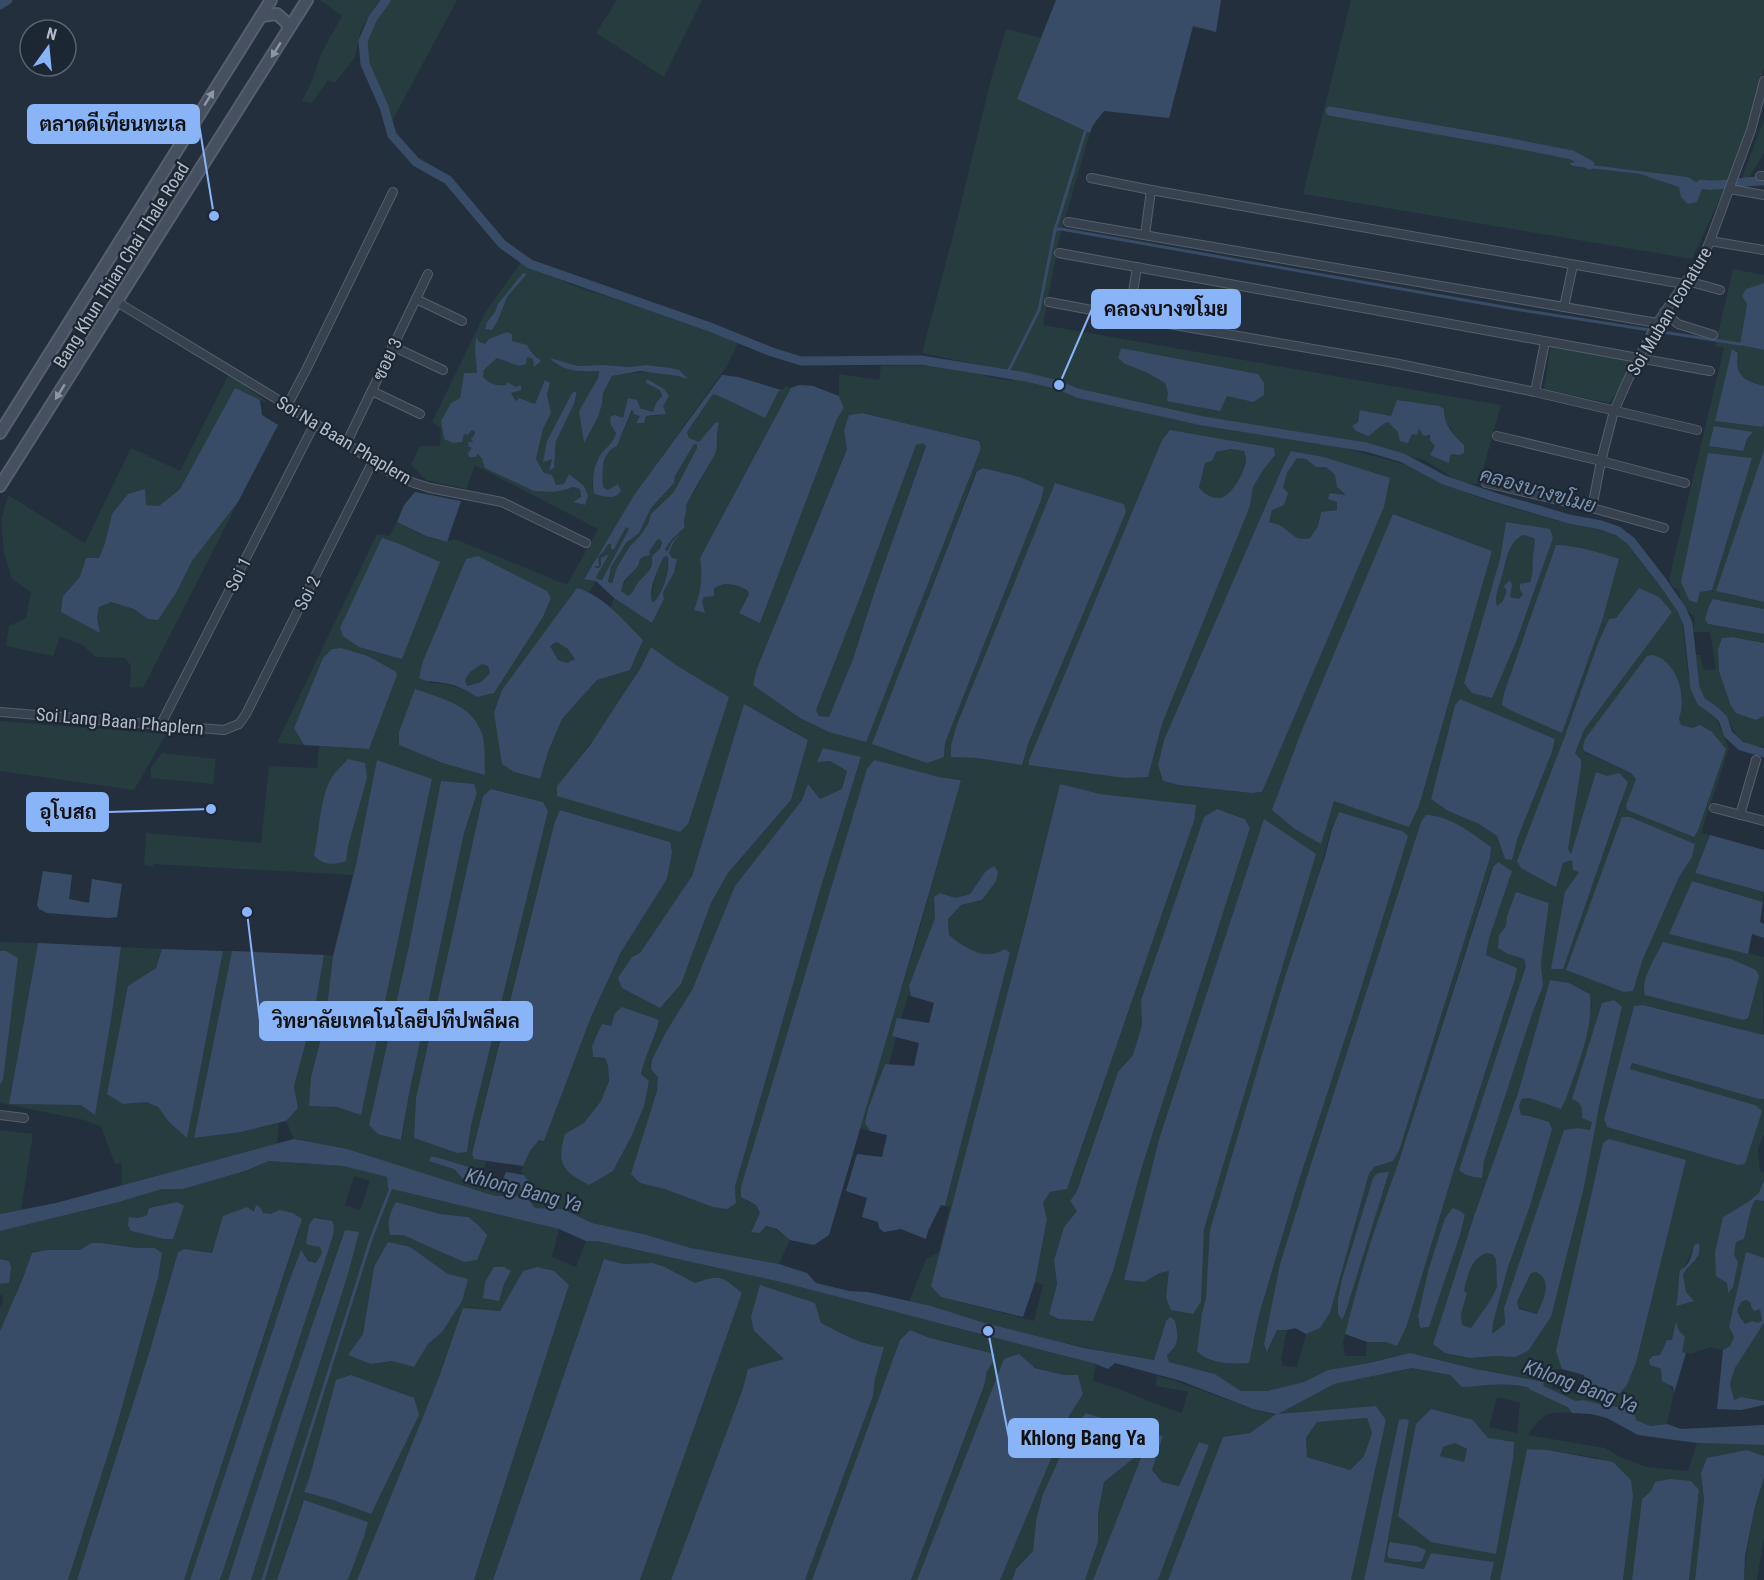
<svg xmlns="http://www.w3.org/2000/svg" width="1764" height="1580" viewBox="0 0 1764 1580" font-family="'Roboto Condensed',Sarabun,sans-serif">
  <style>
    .green { fill: #263c3f; fill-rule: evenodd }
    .water { fill: #394c67; fill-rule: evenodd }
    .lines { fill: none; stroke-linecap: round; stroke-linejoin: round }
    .stream { stroke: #394c67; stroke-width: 3 }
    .canal { stroke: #394c67; stroke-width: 9 }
    .street-casing { stroke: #565f6c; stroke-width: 10 }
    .secondary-casing { stroke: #565f6c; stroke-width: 14 }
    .street { stroke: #38414e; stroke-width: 8 }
    .secondary { stroke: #465061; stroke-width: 10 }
    .oneway { fill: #8e96a5 }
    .labels { text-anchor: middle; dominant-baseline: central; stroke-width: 4.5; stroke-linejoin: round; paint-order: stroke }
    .street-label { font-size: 18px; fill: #b4bcc9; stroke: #1d2633 }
    .water-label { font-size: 20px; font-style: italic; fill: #7c92b1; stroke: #1d2633 }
    .leader { fill: none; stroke: #8ab4f8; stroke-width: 2 }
    .callout-dot { fill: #8ab4f8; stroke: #1d2633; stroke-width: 2 }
    .callout { fill: #8ab4f8; stroke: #8ab4f8; stroke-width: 2 }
    .callout-label { font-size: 20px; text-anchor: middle; font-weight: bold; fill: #111 }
  </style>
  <rect width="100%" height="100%" fill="#242f3e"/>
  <!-- green -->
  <g class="green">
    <path d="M 320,0 L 379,0 L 361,29 L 355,57 L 335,83 L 328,80 L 312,103 L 302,101 L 311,83 L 321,54 L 342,16 Z"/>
    <path d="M 390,0 L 457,0 L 392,121 C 386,102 362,58 366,41 C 370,25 381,12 390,0 Z"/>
    <path d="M 617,0 L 702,0 L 664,77 L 596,33 Z"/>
    <path d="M 1351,0 L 1764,0 L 1764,67 L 1748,129 L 1736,164 L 1692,259 L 1303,194 ZM 1581,161 L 1592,165 L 1688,177 L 1696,182 L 1713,186 C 1686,193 1665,179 1639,174 C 1618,169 1595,168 1573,166 L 1570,163 Z"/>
    <path d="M 1006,29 L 1041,38 L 1018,99 L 1090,133 L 1060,235 L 1043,325 L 1501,405 L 1479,484 L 1461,483 L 1424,460 L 1344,439 L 1182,419 L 1340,447 L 1414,467 L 1438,481 L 1485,500 L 1562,522 L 1606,531 L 1623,539 L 1632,546 L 1682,618 L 1688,673 L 1696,702 L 1714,714 L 1729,748 L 1701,833 L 1710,835 L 1695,873 L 1764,892 L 1763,902 L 1692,881 L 1669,934 L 1764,957 L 1763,1017 L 1764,1035 L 1643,1005 L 1634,1006 L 1604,1119 L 1607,1127 L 1738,1165 L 1745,1164 L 1761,1111 L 1755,1105 L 1630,1069 L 1632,1063 L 1759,1099 L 1764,1099 L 1764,1134 L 1758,1149 L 1760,1171 L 1764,1173 L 1764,1182 L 1762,1182 L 1760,1193 L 1748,1202 L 1723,1217 L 1728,1292 L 1736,1242 L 1744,1239 L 1751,1209 L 1755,1200 L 1764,1201 L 1764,1258 L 1747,1253 L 1729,1327 L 1734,1337 L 1730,1346 L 1723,1350 L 1710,1347 L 1691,1354 L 1682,1352 L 1677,1324 L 1672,1340 L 1667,1340 L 1660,1355 L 1653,1356 L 1650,1365 L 1661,1369 L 1674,1393 L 1667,1424 L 1650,1426 L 1636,1420 L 1614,1406 L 1604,1405 L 1584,1400 L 1564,1403 L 1572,1413 C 1546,1411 1542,1415 1528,1435 L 1605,1448 L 1622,1458 L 1647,1467 L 1688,1471 L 1697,1443 L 1764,1445 L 1764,1456 L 1747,1450 L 1701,1473 L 1704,1500 L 1695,1580 L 1689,1580 L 1699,1490 L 1651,1491 L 1642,1499 L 1632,1580 L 1623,1580 L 1633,1497 L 1598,1458 L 1548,1450 L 1527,1449 L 1500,1580 L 1490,1580 L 1494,1562 L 1431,1553 L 1425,1569 L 1384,1562 L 1409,1421 L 1405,1419 L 1399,1420 L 1364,1580 L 1351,1580 L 1386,1420 L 1376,1406 L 1276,1415 L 1250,1433 L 1223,1437 L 1168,1580 L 1158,1580 L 1209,1445 L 1199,1442 L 1179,1486 L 1162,1482 L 1152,1470 L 1163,1436 L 1150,1436 L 1093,1580 L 1085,1580 L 1098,1542 L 1098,1514 L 1104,1482 L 1134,1458 L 1124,1420 L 1102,1418 L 1086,1413 L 1036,1521 L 1033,1551 L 1016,1569 L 1012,1580 L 1000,1580 L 1069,1416 L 1083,1394 L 1078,1375 L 1064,1375 L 1004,1359 L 917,1580 L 911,1580 L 984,1387 L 987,1371 L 993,1362 L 995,1354 L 930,1338 L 910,1330 L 900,1340 L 812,1580 L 805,1580 L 873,1396 L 875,1379 L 883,1347 C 861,1344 841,1333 821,1323 L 785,1359 L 748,1369 L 742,1391 L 671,1580 L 640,1580 L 742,1293 C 722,1276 721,1274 695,1283 L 665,1267 L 653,1263 L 623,1264 L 604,1259 L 493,1580 L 474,1580 L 569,1285 L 523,1271 L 500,1311 L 463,1309 L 439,1377 L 357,1580 L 348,1580 L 364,1537 L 368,1522 L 303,1501 L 277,1580 L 251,1580 L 348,1274 L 278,1425 L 228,1580 L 220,1580 L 333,1236 L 309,1245 L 320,1247 L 322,1253 L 316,1263 L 308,1261 L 301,1251 L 288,1284 L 190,1580 L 184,1580 L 299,1230 L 271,1214 L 254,1213 L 212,1253 L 184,1249 L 178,1252 L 150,1350 L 77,1580 L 68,1580 L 115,1432 L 158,1278 L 162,1253 L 155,1248 L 137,1248 L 101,1243 L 91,1243 L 80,1250 L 47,1250 L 32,1253 L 23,1278 L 0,1331 L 0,1308 L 3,1303 L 2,1295 L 0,1295 L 0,1284 L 9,1283 L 9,1261 L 0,1259 L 0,1231 L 119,1202 L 162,1189 L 183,1189 L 245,1171 L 269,1161 L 343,1166 L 387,1177 L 389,1188 L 559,1229 L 552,1257 L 576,1267 L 586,1241 L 597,1241 L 781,1282 L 1096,1364 L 1093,1381 C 1124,1389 1152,1404 1182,1413 L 1188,1392 L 1156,1386 L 1157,1376 C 1198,1386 1235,1406 1276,1415 L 1333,1384 L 1412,1368 L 1450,1375 L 1462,1387 C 1488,1386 1518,1380 1542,1393 L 1544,1382 L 1476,1369 L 1410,1353 L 1369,1363 L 1328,1370 L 1304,1382 L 1267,1391 L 1241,1391 L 1215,1374 L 1169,1362 L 1167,1355 L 1174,1350 L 1166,1321 L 1154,1360 C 1100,1352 1047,1339 993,1325 C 965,1317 938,1307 909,1302 L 926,1259 L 939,1252 L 950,1207 L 945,1206 L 1010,953 C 1002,953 994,955 986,955 C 975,955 957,942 949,935 L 948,919 L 961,905 L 983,900 L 985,872 L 970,894 L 956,898 L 940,893 L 934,897 L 935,918 L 909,986 L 911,996 L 908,996 L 901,1019 L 898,1018 L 893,1037 L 896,1037 L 889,1065 L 885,1065 L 865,1123 L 870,1131 L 859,1128 L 917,938 L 961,779 L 939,777 L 746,1201 L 756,1205 L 760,1213 L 751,1231 C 772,1224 774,1227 790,1240 L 779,1264 L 691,1248 L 643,1234 L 592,1223 L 563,1209 L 535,1208 L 528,1199 L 529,1182 L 521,1171 L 530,1151 L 539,1140 L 544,1141 L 591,1017 L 621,952 L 667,879 L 670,842 L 561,810 L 555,821 L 472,1154 L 474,1159 L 486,1161 L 484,1171 L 431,1156 L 430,1161 L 454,1169 L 462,1178 L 503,1186 L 522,1184 L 519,1196 L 495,1196 L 347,1150 L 294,1139 L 286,1121 L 298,1108 L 294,1086 L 315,1008 L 324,955 L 333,956 L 325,1023 L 311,1077 L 309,1106 L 337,1107 L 361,1114 L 432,779 L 357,860 L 353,875 L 153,864 L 153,867 L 144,865 L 146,833 L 261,843 L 269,766 L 317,768 L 319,746 L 369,749 L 395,671 L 368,656 L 341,648 L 323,658 L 294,728 L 304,745 L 277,743 L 377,534 L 389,536 L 397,522 C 413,529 437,546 455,539 L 567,585 L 598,529 L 475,465 L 466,489 L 426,480 L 411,465 L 420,446 L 440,446 L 441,428 L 432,422 L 486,311 L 521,262 L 574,286 L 671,317 L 739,341 L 727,366 L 634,495 L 584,578 L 596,581 L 589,592 L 577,589 L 502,690 L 514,772 L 540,779 L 548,752 L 562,719 L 597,680 L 630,670 L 643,640 L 610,608 L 614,598 L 652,623 L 664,599 L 663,592 L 674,573 L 676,559 L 672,558 L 669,554 L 673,541 L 667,552 L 664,549 L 671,539 L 685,527 C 682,518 688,514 686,507 C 694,489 718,456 718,439 C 719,439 717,430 717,429 L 711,428 L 706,436 L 699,442 L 689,438 L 687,432 L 713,394 L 728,400 L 778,392 L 786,386 L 791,388 L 700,558 C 703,573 701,586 698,601 L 702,602 L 704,597 L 713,593 C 719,578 735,585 747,590 L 749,595 L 743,603 L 760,623 L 837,419 L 844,408 L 839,396 L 839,374 L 879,380 L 881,366 C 908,365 935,365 962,370 C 980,373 996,380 1014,381 L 1003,370 L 922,353 L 956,224 L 990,83 ZM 511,338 L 512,341 L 527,346 L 531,352 L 538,357 L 534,366 L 533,359 L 527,357 L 519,366 L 497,358 L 484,371 L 483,377 C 489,384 497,386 507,385 L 507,382 L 516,387 L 511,392 L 516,401 L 519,398 L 535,404 L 545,381 L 551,413 L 543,428 L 536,459 L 544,473 L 556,485 L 565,484 L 569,474 L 584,486 L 585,505 L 574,502 L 581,498 L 580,489 L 573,487 L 568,489 L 534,491 L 513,480 L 482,459 L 472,448 L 468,446 L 473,442 L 475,432 L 472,430 L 468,435 L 464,434 L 444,439 L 441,421 L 451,403 L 460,398 L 464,373 L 478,374 L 477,339 L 479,342 L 485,344 ZM 1121,348 L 1258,374 L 1253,402 L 1227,396 L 1168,393 L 1165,383 L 1148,373 L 1125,364 ZM 552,359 L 578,366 L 603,365 L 630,367 L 646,365 L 686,379 C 661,370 638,371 612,376 L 603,393 L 602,404 L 584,442 L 580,411 L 598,378 L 599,370 L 585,372 L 556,365 ZM 646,383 L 664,389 L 663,406 L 658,416 L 646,416 L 636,422 L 641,415 L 633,408 L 621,437 L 607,454 L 602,471 L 603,487 L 608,490 L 609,498 L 604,496 L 592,486 L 596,461 L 614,441 L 616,433 L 612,425 L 623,418 L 629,398 L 640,408 L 654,412 L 656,403 L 662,396 L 660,390 ZM 577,391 L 574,404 L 556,441 L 554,468 L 549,471 L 552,458 L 547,441 L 572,393 ZM 1398,400 L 1410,403 L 1443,417 L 1457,439 L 1464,445 L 1450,456 L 1449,462 C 1439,450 1432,437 1419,429 L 1412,434 L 1408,443 L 1389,421 L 1379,425 L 1375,432 L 1352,426 L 1358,422 L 1361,410 L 1391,416 ZM 862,413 L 979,441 L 981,448 L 829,732 L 757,668 L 847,448 L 844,430 L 849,415 ZM 1170,430 L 1275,454 L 1264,469 L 1253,487 L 1250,506 L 1162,724 L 1148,777 L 1029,760 L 1162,440 ZM 1291,451 L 1324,457 L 1372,473 L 1262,792 L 1251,793 L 1179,785 L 1163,781 L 1158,765 L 1164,740 L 1283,466 ZM 983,468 L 1020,477 L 1044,487 L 1041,500 L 945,743 L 944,757 L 873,744 L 976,471 ZM 1055,484 L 1124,504 L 1126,512 L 1028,744 L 1022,764 L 977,758 L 952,757 L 951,745 L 957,724 ZM 1393,514 L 1492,551 L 1419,806 L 1409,826 L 1334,801 L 1321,843 L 1316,840 ZM 1506,522 L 1553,538 L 1516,642 L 1464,683 L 1500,559 ZM 1556,546 L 1602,621 L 1562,732 L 1503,705 L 1504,693 ZM 466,559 L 551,598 L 543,617 L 494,693 L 477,697 C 461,687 447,683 429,683 L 423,661 ZM 1639,588 L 1672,611 L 1584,730 L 1574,753 L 1568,849 L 1571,855 L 1596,772 L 1607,777 L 1622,802 L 1592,885 L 1573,882 L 1579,872 L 1572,860 L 1563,863 L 1560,872 L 1563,741 L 1598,643 L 1609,619 L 1616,618 ZM 651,647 L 679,667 L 557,786 C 592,743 626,697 651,647 ZM 1667,664 C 1680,680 1686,698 1679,719 L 1681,725 L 1693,728 L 1626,805 L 1636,779 L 1631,773 L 1584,752 ZM 1460,699 L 1555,740 L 1552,752 L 1518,837 L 1512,860 L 1505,859 L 1497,836 L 1479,824 L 1448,811 L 1431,799 L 1455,705 ZM 744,705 L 788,728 L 808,740 L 791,800 L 728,873 L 711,903 L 681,984 L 632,957 L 640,953 L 692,876 ZM 823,748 L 861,758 L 820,890 L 735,1187 L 736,1203 L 640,1183 L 657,1091 L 666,1032 L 692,990 L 735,886 L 802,800 L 808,785 L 820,800 L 842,790 L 847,771 L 830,761 ZM 441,781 L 473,784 L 477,793 L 464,833 L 409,1094 L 402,1139 L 400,1139 L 369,1125 L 409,946 ZM 1060,784 L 1194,821 L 1067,1189 L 1050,1192 L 1043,1203 L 1047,1219 L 1035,1282 L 1043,1285 L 1034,1321 L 941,1297 L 932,1285 L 1026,922 ZM 491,789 L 543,802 L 548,811 L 471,1126 L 467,1151 L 457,1153 L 414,1138 L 416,1098 L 483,796 ZM 1217,809 L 1244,818 L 1250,828 L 1142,1167 L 1113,1271 L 1049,1314 L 1057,1284 L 1054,1260 L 1064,1227 L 1077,1211 L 1070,1201 L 1077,1191 L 1118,1072 L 1133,1055 L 1142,1025 L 1141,1000 L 1204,817 ZM 1339,812 L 1402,831 L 1354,1011 L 1296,1190 L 1259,1315 L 1254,1341 L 1202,1313 L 1331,829 ZM 1630,817 L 1695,844 L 1692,857 L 1679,877 L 1643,959 L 1633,991 ZM 1265,819 L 1204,1229 L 1201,1302 L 1166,1298 L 1170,1271 L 1160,1273 L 1144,1282 L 1124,1280 L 1159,1139 ZM 1421,822 L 1469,831 L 1491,847 L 1490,858 L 1399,1151 L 1393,1161 L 1374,1167 L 1369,1174 L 1330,1313 L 1320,1328 L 1306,1334 L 1297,1367 L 1283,1366 L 1281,1359 L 1287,1330 L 1277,1330 L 1268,1351 L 1264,1344 L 1280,1264 L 1311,1164 ZM 1498,862 L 1486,955 L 1517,968 L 1515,979 L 1452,1176 L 1407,1325 L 1386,1342 L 1367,1342 L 1366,1356 L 1345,1356 L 1343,1343 L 1352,1307 L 1384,1201 L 1397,1167 L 1492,867 ZM 1516,892 L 1549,903 L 1541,963 L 1543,986 L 1531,1017 L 1484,1161 L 1482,1177 L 1459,1170 L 1526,966 L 1524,959 L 1508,954 L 1499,935 L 1506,926 ZM 1550,980 L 1569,983 L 1590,994 L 1592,1008 L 1530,1098 L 1522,1099 L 1519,1106 L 1521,1115 L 1529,1116 L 1529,1209 L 1508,1267 L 1493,1323 L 1492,1335 L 1505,1325 L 1504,1308 L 1524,1251 L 1578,1128 L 1590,1131 L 1592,1122 L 1579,1101 L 1573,1099 L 1622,1008 L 1551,1317 L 1528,1351 L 1515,1357 L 1496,1356 L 1471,1358 L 1439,1325 L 1474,1216 L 1518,1093 ZM 615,1013 L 656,1033 L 644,1061 L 641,1075 L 649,1082 C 642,1114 628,1142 613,1171 L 566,1134 L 585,1123 L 601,1101 L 609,1081 L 608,1066 L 605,1058 L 593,1057 L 592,1045 L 611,1026 ZM 1686,1160 L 1636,1363 L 1627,1385 L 1619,1393 L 1586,1385 L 1581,1394 L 1552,1388 L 1551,1382 L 1554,1369 L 1562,1369 ZM 1389,1172 L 1346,1311 L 1342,1319 L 1338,1314 L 1338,1299 L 1342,1279 L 1373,1178 ZM 354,1176 L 370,1181 L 360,1210 L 345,1205 ZM 177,1202 L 164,1239 L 131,1231 L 129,1217 L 138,1218 L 147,1215 L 150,1208 ZM 396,1202 L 440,1214 L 468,1217 L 421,1242 L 403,1235 L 390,1235 ZM 1465,1215 L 1460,1235 L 1429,1327 L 1420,1328 L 1418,1316 L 1445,1218 ZM 1694,1245 L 1698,1258 L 1690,1263 L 1683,1274 L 1686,1292 L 1693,1301 L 1676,1305 C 1678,1294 1680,1283 1683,1272 C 1686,1262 1691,1255 1694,1245 ZM 409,1247 L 448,1274 L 442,1332 L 428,1344 L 414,1367 L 392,1361 L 371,1364 L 349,1354 L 363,1334 L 374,1267 ZM 1497,1397 L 1520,1403 L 1517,1433 L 1489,1427 ZM 1473,1420 L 1488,1438 L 1513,1459 L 1496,1553 L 1417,1424 ZM 310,1476 L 371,1514 L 333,1500 L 304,1492 Z"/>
    <path d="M 1764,119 L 1764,153 L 1746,182 L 1741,181 Z"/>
    <path d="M 1733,269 L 1764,275 L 1764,283 L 1747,289 L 1742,296 L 1747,304 L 1740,345 L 1764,350 L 1764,386 C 1743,380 1734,374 1738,351 L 1732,350 L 1715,421 L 1762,427 L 1764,422 L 1764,450 L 1724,593 L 1764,602 L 1764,609 L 1713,599 L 1708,624 L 1764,634 L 1764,643 L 1732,637 L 1722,638 L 1718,649 L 1719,671 L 1756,720 L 1764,716 L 1764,746 C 1735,747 1739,732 1723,715 C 1717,709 1706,704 1702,697 C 1695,684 1696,669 1695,655 L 1700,655 L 1704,670 L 1716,669 L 1710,632 L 1693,632 L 1695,618 L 1681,603 L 1679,590 L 1673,588 L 1669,579 L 1724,348 L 1715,346 ZM 1753,433 L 1747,439 L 1742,451 L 1710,446 ZM 1708,453 L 1751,458 L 1712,590 L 1700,592 Z"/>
    <path d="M 1551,345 L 1626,358 L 1629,360 C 1630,375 1618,392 1609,403 L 1544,389 Z"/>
    <path d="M 228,376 L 241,382 L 269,404 L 235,389 L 180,489 L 159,506 L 146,505 L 112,514 L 105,543 L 99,558 L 86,558 L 81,577 L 63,596 L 100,632 L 97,617 L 99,607 L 110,602 L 134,609 L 148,619 L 158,619 L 176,593 L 192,561 L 238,502 L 143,688 L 130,687 L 131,666 L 125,658 L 96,657 L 81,644 L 60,637 L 53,656 L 6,646 L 9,626 L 26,618 L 31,592 L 12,579 L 4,552 L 1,521 L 8,495 L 85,543 L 131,448 L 180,471 Z"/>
    <path d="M 923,442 L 926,445 L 876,587 L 853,659 L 829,717 L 819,716 L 816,710 L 861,595 L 916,445 Z"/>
    <path d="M 694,443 L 697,444 L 697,448 L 674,492 L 651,514 L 648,524 L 639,537 L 630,546 L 617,567 L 611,584 L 607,582 L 611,567 L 626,543 L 639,533 L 651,508 L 674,483 L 675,476 Z"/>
    <path d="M 1231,449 L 1244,451 C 1245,454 1246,457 1246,460 C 1246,470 1231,497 1220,498 C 1213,499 1205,493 1199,489 L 1205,463 L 1215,452 Z"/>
    <path d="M 1297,458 L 1306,459 L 1316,467 L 1326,467 L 1335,475 L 1347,496 L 1330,493 L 1337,502 L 1337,510 L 1321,512 L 1318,526 L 1310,538 C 1293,542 1285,527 1269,522 L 1272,510 L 1283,488 L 1287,473 Z"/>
    <path d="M 626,527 L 629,529 L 608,572 L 600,581 L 596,579 L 595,577 L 608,555 L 599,568 L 595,568 L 595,566 L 598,566 L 598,558 L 604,551 L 608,543 L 615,544 Z"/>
    <path d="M 1522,535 L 1534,538 L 1536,545 L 1533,558 L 1535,571 L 1530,582 L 1519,600 L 1510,597 L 1512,585 L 1503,602 L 1497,606 C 1494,596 1499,588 1502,578 C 1506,562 1507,544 1522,535 Z"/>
    <path d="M 660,539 L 662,543 L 655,555 L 647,575 L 642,579 L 632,594 L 628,597 L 621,592 C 624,578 635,572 640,559 L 647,555 L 657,540 Z"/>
    <path d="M 666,556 L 668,557 C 669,571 663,590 655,601 L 652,602 L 650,600 L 657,571 L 663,558 Z"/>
    <path d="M 557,642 L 569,649 L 575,659 L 567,663 L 558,660 L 550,646 Z"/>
    <path d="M 482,664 L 488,666 L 490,673 L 481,682 L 466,686 L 465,680 L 470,672 Z"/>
    <path d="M 0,721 L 166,734 L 134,790 L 0,771 Z"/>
    <path d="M 162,753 L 216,759 L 213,784 L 151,778 L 151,768 Z"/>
    <path d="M 0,942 L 38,943 L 9,1104 L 81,1105 L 112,1013 L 121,947 L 162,949 L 156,968 L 128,987 L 123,1103 L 146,1102 L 158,1107 L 169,1122 L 187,1137 L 223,951 L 232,951 L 194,1138 L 241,1132 L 279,1123 L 277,1144 L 122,1185 L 121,1163 L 115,1164 L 101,1127 L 84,1120 L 0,1103 L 0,1085 L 3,1080 L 6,951 L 0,951 Z"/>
    <path d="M 0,1130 L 33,1134 L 21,1210 L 0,1214 Z"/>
    <path d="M 1486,1253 L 1492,1254 L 1496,1258 L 1497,1287 L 1490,1301 L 1472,1328 L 1462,1325 L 1461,1314 L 1467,1294 L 1463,1291 C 1467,1275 1470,1261 1486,1253 Z"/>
    <path d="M 1536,1272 C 1555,1281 1543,1300 1538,1314 L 1519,1308 L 1517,1303 L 1531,1273 Z"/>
    <path d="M 1746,1300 L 1760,1308 L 1762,1320 L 1758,1323 L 1752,1321 L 1745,1324 L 1740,1317 L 1737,1310 L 1741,1302 Z"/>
    <path d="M 1764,1323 L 1764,1401 L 1741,1397 L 1734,1401 L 1730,1384 L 1735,1368 Z"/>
    <path d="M 1367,1418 L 1372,1433 L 1364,1456 L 1350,1470 L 1307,1457 L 1306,1438 L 1317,1422 Z"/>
    <path d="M 1455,1443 L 1467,1449 L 1464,1462 L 1440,1456 L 1442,1447 Z"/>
    <path d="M 1764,1477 L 1764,1537 L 1757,1580 L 1744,1580 C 1746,1545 1754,1511 1764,1477 Z"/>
  </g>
  <!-- water -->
  <g class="water">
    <path d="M 1056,0 L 1221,0 L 1216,32 L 1193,26 L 1169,118 L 1104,111 L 1093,125 L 1090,133 L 1017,99 Z"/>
    <path d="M 1582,156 L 1592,165 L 1688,177 L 1696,182 L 1713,186 L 1712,190 L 1702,189 L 1697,202 L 1688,204 L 1681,197 L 1679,187 L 1640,174 L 1573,166 L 1569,163 L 1581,161 Z"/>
    <path d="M 523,273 L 527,274 L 507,297 L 498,320 L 492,330 L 485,329 L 487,322 L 495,312 L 498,304 Z"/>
    <path d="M 1764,283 L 1764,350 L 1740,345 L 1747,304 L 1742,296 L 1746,289 Z"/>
    <path d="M 507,332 L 512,334 L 512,341 L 527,345 L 531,352 L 541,361 L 534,367 L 533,359 L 527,357 L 526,364 L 519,366 L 497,358 L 484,370 L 483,377 C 489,384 497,386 506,385 L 507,382 L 516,387 L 521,385 L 521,390 L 511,393 L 516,401 L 519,398 L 535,404 L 545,380 L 550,383 L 547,394 L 551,413 L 543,429 L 536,459 L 544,473 L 552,475 L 556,485 L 564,484 L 569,474 L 584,486 L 588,496 L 585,505 L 573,502 L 581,497 L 580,489 L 573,487 L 568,489 L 553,492 L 534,491 L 485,468 L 482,459 L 478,454 L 475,457 L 469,457 L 468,453 L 472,448 L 468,446 L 469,442 L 473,442 L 471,438 L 474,436 L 475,432 L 472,430 L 468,435 L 464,434 L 462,442 L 453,443 L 444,439 L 441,421 L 451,403 L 460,398 L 464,373 L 477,373 L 475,348 L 476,337 L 479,342 L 485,344 L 489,339 Z"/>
    <path d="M 1121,348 L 1258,374 L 1264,383 L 1264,395 L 1253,402 L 1227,396 L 1220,411 L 1167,401 L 1168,393 L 1165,383 L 1148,373 L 1125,364 L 1118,358 Z"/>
    <path d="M 1732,349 L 1738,353 C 1734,376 1745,381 1764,386 L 1764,422 L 1763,427 L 1715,421 Z"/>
    <path d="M 550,358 L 578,366 L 603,365 L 630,367 L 646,365 L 670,368 L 679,370 L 688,379 L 678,376 L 640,371 L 612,376 L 603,393 L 602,404 L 598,417 L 584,443 L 579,411 L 598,378 L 599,371 C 583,372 561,372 550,358 Z"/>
    <path d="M 722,375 L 738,377 L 781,390 L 778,392 L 765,418 L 728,400 L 713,394 L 687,432 L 689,438 L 699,442 L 716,422 L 719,423 C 715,434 720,445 714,456 C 705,472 694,489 686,506 C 688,514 682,517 685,527 L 672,539 L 665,549 L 667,552 L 672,542 L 681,533 L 673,543 L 669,553 L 672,558 L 677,559 L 674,573 L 663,592 L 664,599 L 652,623 L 614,598 L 596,581 L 584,579 L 634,495 ZM 694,444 L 697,444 L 697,448 L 674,492 L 651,514 L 648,524 L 639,537 L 630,546 L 617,567 L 612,583 L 608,582 L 611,567 L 626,543 L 639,533 L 651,508 L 674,483 L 675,476 ZM 626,527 L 629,529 L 602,580 L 597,579 L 596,577 L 609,554 L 601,558 L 601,565 L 599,568 L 596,568 L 595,566 L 599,566 L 598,557 L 604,551 L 608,544 L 611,544 L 611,549 L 614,549 ZM 657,540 L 660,539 L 662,543 L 660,548 L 652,557 C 654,571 644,574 637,584 C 634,589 634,593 628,596 L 621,591 L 624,581 L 638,566 L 640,559 L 643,557 L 650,555 L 649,552 ZM 666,556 L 668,557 C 670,571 663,591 655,601 L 652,602 C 648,589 658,570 663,558 Z"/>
    <path d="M 647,379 L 664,389 L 669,396 L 663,406 L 666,414 L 646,416 L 644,423 L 636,423 L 640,416 L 634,414 L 632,409 L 617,446 C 601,452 602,473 603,487 L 608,490 L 618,484 L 621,491 C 614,501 604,496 594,494 C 592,479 593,464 602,453 C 608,446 614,442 616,433 L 611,425 L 610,417 L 615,415 L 623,418 L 628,398 L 637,400 L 640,408 L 653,412 L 656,403 L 662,396 L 660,390 L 646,383 Z"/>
    <path d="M 799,385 L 813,386 L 839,396 L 844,408 L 837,419 L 760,623 L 739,613 L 749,594 L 747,590 C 736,585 724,580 714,589 L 714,596 L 704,597 L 702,602 L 705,613 L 694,610 C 701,593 703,576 700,558 L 791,388 Z"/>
    <path d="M 235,388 L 260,400 L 262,415 L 278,425 L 238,502 L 192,561 L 176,593 L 158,620 L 148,619 L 134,609 L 111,602 L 99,607 L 97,617 L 100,633 L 61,612 L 63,596 L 80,577 L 86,558 L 99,558 L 105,543 L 112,514 L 128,494 L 145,489 L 146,505 L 159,506 L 180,489 Z"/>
    <path d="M 577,391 L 574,404 L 556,441 L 554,468 L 549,471 L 552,459 L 543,462 L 547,441 L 572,393 Z"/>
    <path d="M 1397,400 L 1439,406 L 1444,409 C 1443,423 1453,435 1464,445 L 1464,453 L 1459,455 L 1453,454 L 1450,456 L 1449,463 L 1430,455 L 1435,446 L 1430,440 L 1430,435 L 1424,436 L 1419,429 L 1417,435 L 1412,434 L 1408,443 L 1400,441 L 1398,432 L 1388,422 C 1378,426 1377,431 1368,436 L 1356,431 L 1352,426 L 1358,422 L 1360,410 L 1391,416 Z"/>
    <path d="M 862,413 L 979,441 L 981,448 L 866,742 L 829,732 L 800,718 L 753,685 L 757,668 L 847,449 L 844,430 L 849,415 ZM 923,443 L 926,446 L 876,587 L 853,659 L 829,717 L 819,716 L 816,710 L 861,595 L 916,445 Z"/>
    <path d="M 1714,426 L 1753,432 L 1747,439 L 1743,451 L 1709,446 Z"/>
    <path d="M 1170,430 L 1274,448 L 1275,455 L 1264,469 L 1253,487 L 1250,506 L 1162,724 L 1148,777 L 1125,778 L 1029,765 L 1029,760 L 1162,440 ZM 1231,449 L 1244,451 C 1245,454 1246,457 1246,460 C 1246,470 1231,497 1220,498 C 1212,499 1204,493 1199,488 L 1205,463 L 1212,461 L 1216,452 Z"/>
    <path d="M 1764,450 L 1764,602 L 1716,591 Z"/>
    <path d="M 1291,451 L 1324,457 L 1390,478 L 1384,507 L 1262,792 L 1251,793 L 1179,785 L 1163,781 L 1158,765 L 1164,740 L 1283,466 ZM 1297,458 L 1306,459 L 1316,467 L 1326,467 L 1335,475 L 1337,487 L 1346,495 L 1330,493 L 1328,499 L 1337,502 L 1337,510 L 1321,512 L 1318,526 L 1310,538 C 1294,542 1291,531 1279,525 C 1276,524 1272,523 1269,522 L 1272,510 L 1284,505 L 1288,493 L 1283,488 L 1287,473 Z"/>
    <path d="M 1708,453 L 1752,458 L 1712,590 L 1700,592 L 1697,603 L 1689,600 L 1681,582 Z"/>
    <path d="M 983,468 L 1020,477 L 1044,487 L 1041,500 L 945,743 L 944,757 L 927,763 L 872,744 L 977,471 Z"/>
    <path d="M 1055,483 L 1124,504 L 1126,512 L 1028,744 L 1022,765 L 977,758 L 951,757 L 951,745 L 957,724 Z"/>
    <path d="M 415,492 L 461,501 L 447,542 L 426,536 L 397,522 L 404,505 Z"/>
    <path d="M 1393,514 L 1492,551 L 1419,806 L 1409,827 L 1334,801 L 1321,844 L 1295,829 L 1272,810 L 1302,730 Z"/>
    <path d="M 1506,522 L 1550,529 L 1553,538 L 1516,642 L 1492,698 L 1472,693 L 1464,683 L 1500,559 ZM 1523,535 L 1534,538 C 1536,546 1533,550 1533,558 C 1532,568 1534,571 1530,582 L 1520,584 L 1520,590 L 1523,594 L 1519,599 L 1510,597 L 1512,585 L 1510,580 L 1504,586 L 1507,591 L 1503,601 L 1497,606 C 1494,596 1499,587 1502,577 C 1506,562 1507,543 1523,535 Z"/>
    <path d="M 382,538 L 397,543 L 440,562 L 402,659 L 359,647 L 343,636 L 340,628 Z"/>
    <path d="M 1556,545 C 1578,546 1598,552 1619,559 L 1602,621 L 1562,733 L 1512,711 L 1502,705 L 1504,693 Z"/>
    <path d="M 478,556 L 547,591 L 551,598 L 543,617 L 494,693 L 477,697 C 466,690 457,685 444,683 C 434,681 429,683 419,678 L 423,661 L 466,559 ZM 482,664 L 488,666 L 490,673 L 481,682 L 467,686 L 465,680 L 470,672 Z"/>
    <path d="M 577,588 C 603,595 624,621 643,640 L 630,670 L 597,680 L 562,719 L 548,752 L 540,779 L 514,772 L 502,764 L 494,713 L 502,690 ZM 557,642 L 568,649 L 575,659 L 567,663 L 558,660 L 550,646 Z"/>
    <path d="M 1639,588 L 1659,597 L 1672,612 L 1584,730 L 1575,753 L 1581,760 L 1581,767 L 1568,849 L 1571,854 L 1596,772 L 1607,776 L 1619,773 L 1628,782 L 1563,969 L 1551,969 L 1565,892 L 1579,872 L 1573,870 L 1572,860 L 1563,863 L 1556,887 L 1521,868 L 1517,861 L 1563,741 L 1598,643 L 1609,619 L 1616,618 Z"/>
    <path d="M 1713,599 L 1764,609 L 1764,634 L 1708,624 L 1705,619 L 1709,606 Z"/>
    <path d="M 1732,637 L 1764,643 L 1764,716 L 1756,720 L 1736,713 L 1731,706 L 1719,671 L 1718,649 L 1722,638 Z"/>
    <path d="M 651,647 L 679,667 L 729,697 L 688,824 L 680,832 L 557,796 L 557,786 L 590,745 L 640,669 Z"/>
    <path d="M 341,648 L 368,656 L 395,671 L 397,675 L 369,749 L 304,745 L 294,728 L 323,658 L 332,649 Z"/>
    <path d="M 1653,655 C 1678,662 1687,697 1679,719 L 1681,725 L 1693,728 L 1700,725 L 1712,732 L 1726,749 L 1698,830 L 1694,837 L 1627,810 L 1626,805 L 1636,779 L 1631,773 L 1584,751 L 1583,747 L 1585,739 L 1647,656 Z"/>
    <path d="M 415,689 C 442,699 472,704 482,734 C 486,746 484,763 485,775 L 443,763 L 399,745 L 399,732 Z"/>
    <path d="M 1460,699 L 1555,739 L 1552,752 L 1518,837 L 1512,860 L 1505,859 L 1497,836 L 1479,824 L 1448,811 L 1431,799 L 1455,705 Z"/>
    <path d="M 744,704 L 808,740 L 791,800 L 728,873 L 711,903 L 681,984 L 660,1008 L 622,988 L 618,978 L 632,957 L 640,953 L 692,876 Z"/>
    <path d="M 823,748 L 861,757 L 820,890 L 735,1187 L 736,1203 L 727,1209 L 713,1207 L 665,1189 L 640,1183 L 631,1174 L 657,1091 L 658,1077 L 651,1069 L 652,1060 L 666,1032 L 692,990 L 735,886 L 802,800 L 808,784 L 820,799 L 842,789 L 847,771 L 830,761 L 817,762 Z"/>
    <path d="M 348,759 L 365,763 L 367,778 L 348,846 L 346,861 C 334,865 323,866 314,855 C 320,831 319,799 332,777 C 336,771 343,765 348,759 Z"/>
    <path d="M 377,760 L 432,779 L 361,1115 L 337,1107 L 309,1106 L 311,1077 L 325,1023 L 333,956 L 357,860 Z"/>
    <path d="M 874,760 L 939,777 L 961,780 C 919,932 873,1083 829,1235 L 814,1245 L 790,1240 L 777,1229 L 766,1226 L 759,1233 L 751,1232 L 760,1213 L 756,1205 L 741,1197 L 741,1187 L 867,769 Z"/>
    <path d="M 441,781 L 474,784 L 477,793 L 464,833 L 409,1094 L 401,1140 L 378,1134 L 369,1125 L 409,946 Z"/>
    <path d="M 1060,784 L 1100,794 L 1196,805 L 1194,821 L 1067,1189 L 1050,1192 L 1043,1203 L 1047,1219 L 1035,1282 L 1023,1317 L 941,1297 L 931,1286 L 1026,922 Z"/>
    <path d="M 491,789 L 543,802 L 548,811 L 471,1126 L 467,1152 L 457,1153 L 414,1138 L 416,1098 L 483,796 Z"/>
    <path d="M 1217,809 L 1245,819 L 1250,828 L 1142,1167 L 1113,1271 L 1093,1321 L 1059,1319 L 1049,1314 L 1057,1284 L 1054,1260 L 1064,1227 L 1077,1211 L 1070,1201 L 1077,1191 L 1118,1072 L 1133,1055 L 1142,1025 L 1141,1000 L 1204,817 Z"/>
    <path d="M 560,810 L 670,842 L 672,852 L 667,879 L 621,952 L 591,1017 L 544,1141 L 539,1140 L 530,1151 L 523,1166 L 474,1159 L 472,1154 L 555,821 Z"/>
    <path d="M 1339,812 L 1402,831 L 1408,836 L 1354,1011 L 1296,1190 L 1259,1315 L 1249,1363 C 1232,1364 1209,1364 1197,1351 L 1202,1313 L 1206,1298 L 1210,1230 L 1285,977 L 1325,856 L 1332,829 Z"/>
    <path d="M 1426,815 C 1450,816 1472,833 1491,847 L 1490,858 L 1399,1151 L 1393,1161 L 1374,1167 L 1369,1174 L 1330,1313 L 1320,1328 L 1306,1334 L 1295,1328 L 1287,1330 L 1277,1330 L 1267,1352 L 1264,1344 L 1280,1264 L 1311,1164 L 1421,822 Z"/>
    <path d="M 1622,817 L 1630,817 L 1695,844 L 1692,857 L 1679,877 L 1643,959 L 1633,991 L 1624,992 L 1566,970 Z"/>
    <path d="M 1264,819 L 1316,854 L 1204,1229 L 1201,1302 L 1193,1314 L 1171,1310 L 1166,1298 L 1169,1271 L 1160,1273 L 1144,1282 L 1124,1280 L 1159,1139 Z"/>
    <path d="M 1710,835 L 1764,850 L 1764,892 L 1695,873 Z"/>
    <path d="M 1498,862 L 1512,871 L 1489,938 L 1486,955 L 1517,968 L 1515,979 L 1452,1176 L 1407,1325 L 1397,1346 L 1386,1342 L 1367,1342 L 1345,1334 C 1359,1278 1376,1222 1397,1167 L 1493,867 Z"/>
    <path d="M 994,866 L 998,872 L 996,881 L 982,900 L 961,905 L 948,919 L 949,935 C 965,948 985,962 1005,949 L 1010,953 L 945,1206 L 941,1205 L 928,1231 L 926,1239 L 901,1229 L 884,1232 L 879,1228 L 878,1222 L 862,1217 L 867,1198 L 846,1191 L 857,1154 L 882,1157 L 887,1135 L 870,1131 L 865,1123 L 868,1109 L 885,1064 L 914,1066 L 919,1043 L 892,1036 L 897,1018 L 929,1023 L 934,1003 L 911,996 L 909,986 L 935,918 L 934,897 L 940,893 L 956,898 L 970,894 L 985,872 Z"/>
    <path d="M 43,871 L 72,875 L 69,899 L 89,903 L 92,879 L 122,884 L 117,917 L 109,918 L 47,913 L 39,909 L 37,905 Z"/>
    <path d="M 1692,881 L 1763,902 L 1760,922 L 1764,924 L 1764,938 L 1752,934 L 1748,954 L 1669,934 Z"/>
    <path d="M 1516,892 L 1549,903 L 1541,963 L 1543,986 L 1531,1017 L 1484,1161 L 1482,1178 C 1473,1177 1466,1176 1459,1170 L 1526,966 L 1524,959 L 1508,954 L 1498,948 L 1499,935 L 1506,926 L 1507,916 Z"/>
    <path d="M 1663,942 L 1731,959 L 1756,970 L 1759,976 L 1748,1018 L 1743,1020 L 1645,995 C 1640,981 1656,956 1663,942 Z"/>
    <path d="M 38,943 L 121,947 L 112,1013 L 95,1115 L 81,1105 L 9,1104 Z"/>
    <path d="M 162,949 L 223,951 L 187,1138 L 169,1122 L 158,1107 L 146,1102 L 123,1104 L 107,1094 L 128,986 L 156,968 Z"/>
    <path d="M 0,951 L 6,951 L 18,958 L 3,1080 L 0,1085 Z"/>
    <path d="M 232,951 L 324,955 L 315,1008 L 294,1086 L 298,1108 L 286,1121 L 241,1132 L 194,1138 Z"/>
    <path d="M 1550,980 L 1569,983 L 1590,994 C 1594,1029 1577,1066 1566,1099 L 1561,1109 L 1530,1098 L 1522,1099 L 1519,1106 L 1521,1115 L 1529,1116 L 1549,1122 L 1552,1129 L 1529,1209 L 1508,1267 L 1493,1323 L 1492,1334 L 1505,1324 L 1504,1308 L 1564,1130 L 1578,1128 L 1590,1130 L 1592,1122 L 1582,1118 C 1583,1108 1582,1103 1572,1099 L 1602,1003 L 1614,1000 L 1622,1007 L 1599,1107 L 1584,1187 L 1551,1317 L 1528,1351 L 1515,1357 L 1496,1356 L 1471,1358 L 1445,1353 L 1433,1344 L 1474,1216 L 1518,1093 ZM 1486,1253 L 1492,1254 L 1496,1259 L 1497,1287 L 1490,1301 L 1471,1328 L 1462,1325 L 1461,1314 L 1467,1294 L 1464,1290 C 1468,1275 1470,1260 1486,1253 ZM 1536,1272 C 1554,1281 1543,1300 1537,1314 L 1519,1309 L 1517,1302 L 1531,1273 Z"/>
    <path d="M 1643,1005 L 1764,1035 L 1764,1099 L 1759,1099 L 1632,1063 L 1630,1069 L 1755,1105 L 1762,1111 L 1745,1164 L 1738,1165 L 1607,1127 L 1604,1119 L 1634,1006 Z"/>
    <path d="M 622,1007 L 659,1020 C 655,1039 645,1055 641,1074 L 649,1081 L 644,1106 L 631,1137 L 613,1171 L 589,1185 C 563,1171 556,1165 565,1134 L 584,1123 L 601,1101 L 609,1081 L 608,1066 L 605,1058 L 593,1057 L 592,1046 L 602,1024 L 611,1026 L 615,1013 Z"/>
    <path d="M 294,1139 L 347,1149 L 495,1196 L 519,1196 L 521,1185 L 503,1186 L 478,1183 L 462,1178 L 454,1169 L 429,1161 L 431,1156 C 449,1160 466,1167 484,1171 L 485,1175 L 503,1179 L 506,1172 L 524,1175 L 529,1182 L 528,1199 L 535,1208 L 563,1209 L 592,1223 L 643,1234 L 691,1248 L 779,1264 L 807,1273 L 816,1283 L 849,1291 L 868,1292 L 931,1306 L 985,1323 L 1084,1348 L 1154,1360 L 1166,1321 L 1170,1317 L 1175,1321 C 1178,1336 1180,1345 1167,1355 L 1169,1362 L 1215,1374 L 1241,1391 L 1267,1391 L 1304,1382 L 1328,1370 L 1369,1363 L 1410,1353 L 1476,1369 L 1544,1382 L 1542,1394 C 1519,1379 1487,1386 1462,1387 L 1450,1375 L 1412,1368 L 1334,1384 L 1278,1414 L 1376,1406 L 1386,1420 L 1351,1580 L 1168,1580 L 1223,1437 L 1250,1433 L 1276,1414 L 1253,1409 L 1181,1381 L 1115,1363 L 1108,1369 L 1096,1364 L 781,1282 L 597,1241 L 586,1241 L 559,1229 L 388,1188 L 387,1177 L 343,1166 L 269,1161 L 245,1171 L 183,1189 L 162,1189 L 119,1202 L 0,1231 L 0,1214 L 56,1203 ZM 1367,1418 L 1372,1433 L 1364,1456 L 1350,1470 L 1307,1457 L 1306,1438 L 1317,1422 Z"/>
    <path d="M 1609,1139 L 1686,1160 L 1636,1363 L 1627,1385 L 1619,1394 L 1586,1385 L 1584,1375 L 1562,1369 L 1556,1351 L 1603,1143 Z"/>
    <path d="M 1389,1172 L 1346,1311 L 1342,1320 L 1338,1314 L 1338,1299 L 1342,1279 L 1373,1178 L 1378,1173 Z"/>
    <path d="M 1763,1182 L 1764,1182 L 1764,1201 L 1755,1200 L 1751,1209 L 1744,1239 L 1736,1242 L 1734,1255 L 1738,1262 L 1733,1287 L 1728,1293 L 1727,1283 L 1716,1276 L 1715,1252 L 1723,1217 L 1748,1202 L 1759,1193 Z"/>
    <path d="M 177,1202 L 184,1206 L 173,1239 L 164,1239 L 131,1231 L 128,1225 L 129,1217 L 138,1218 L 147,1215 L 149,1208 Z"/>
    <path d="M 396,1202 L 440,1214 L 468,1217 L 478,1225 L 487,1235 L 477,1260 L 464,1262 L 403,1235 L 390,1235 C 387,1222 389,1214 396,1202 Z"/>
    <path d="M 256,1205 L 260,1207 L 263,1213 L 271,1214 L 279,1210 L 293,1213 L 302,1219 L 184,1580 L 77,1580 L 150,1350 L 178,1252 L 184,1249 L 212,1253 L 223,1216 L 247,1207 L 254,1212 Z"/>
    <path d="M 1453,1208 L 1460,1211 L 1465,1215 L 1460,1235 L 1429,1327 L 1420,1328 L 1418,1316 L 1429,1268 L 1445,1218 Z"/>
    <path d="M 314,1218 L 332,1221 L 334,1226 L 333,1236 L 220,1580 L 190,1580 L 288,1284 L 301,1250 L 308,1261 L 316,1263 L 322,1253 L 320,1247 L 308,1245 L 306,1243 L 309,1225 Z"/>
    <path d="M 345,1230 L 359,1232 L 348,1274 L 251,1580 L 228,1580 L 278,1425 Z"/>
    <path d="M 388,1242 L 410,1247 L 448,1274 L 468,1279 L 462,1301 L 442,1332 L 428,1344 L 414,1367 L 392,1361 L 371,1364 L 348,1355 L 363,1334 L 374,1267 Z"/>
    <path d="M 91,1243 L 101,1243 L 137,1248 L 155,1248 L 162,1253 L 158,1278 L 115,1432 L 68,1580 L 0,1580 L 0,1331 L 23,1278 L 32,1253 L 47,1250 L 80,1250 Z"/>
    <path d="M 1699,1243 C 1702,1260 1692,1260 1683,1274 L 1686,1292 L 1694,1301 L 1676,1306 C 1679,1293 1678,1282 1680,1270 C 1690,1266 1692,1254 1694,1245 Z"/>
    <path d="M 1746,1252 L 1764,1258 L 1764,1323 L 1735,1368 L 1730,1384 L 1734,1400 L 1741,1397 L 1764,1401 L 1764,1405 L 1741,1410 L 1717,1409 L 1723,1350 L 1730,1346 L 1734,1337 L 1729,1327 ZM 1746,1300 L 1751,1303 L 1751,1306 L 1754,1311 L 1760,1309 L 1762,1320 L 1758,1323 L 1752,1321 L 1745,1324 L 1740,1317 L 1737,1310 L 1741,1302 Z"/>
    <path d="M 0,1259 L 9,1261 L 11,1268 L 9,1283 L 0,1284 Z"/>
    <path d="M 604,1259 L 623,1264 L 653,1263 L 665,1267 L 695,1283 C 721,1274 722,1276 742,1293 L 640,1580 L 493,1580 Z"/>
    <path d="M 494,1267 L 504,1267 L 511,1271 L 504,1284 L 499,1301 L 483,1298 L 485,1282 Z"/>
    <path d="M 537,1267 L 554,1271 L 569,1285 L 474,1580 L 357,1580 L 439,1377 L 463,1308 L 500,1311 L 523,1271 Z"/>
    <path d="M 760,1285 L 815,1303 L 821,1323 C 841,1333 861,1345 884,1347 L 875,1379 L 873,1396 L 805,1580 L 671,1580 L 742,1391 L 748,1369 L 784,1359 L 754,1331 L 751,1317 Z"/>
    <path d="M 1676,1322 L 1679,1331 L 1685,1337 L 1682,1352 L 1686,1353 L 1674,1393 L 1673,1387 L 1662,1381 L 1661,1369 L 1650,1365 L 1649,1360 L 1653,1356 L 1660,1355 L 1667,1340 L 1672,1340 Z"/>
    <path d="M 910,1330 L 930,1338 L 995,1354 L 993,1362 L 987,1371 L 984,1386 L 911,1580 L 812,1580 L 900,1340 Z"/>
    <path d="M 1019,1354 L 1035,1368 L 1064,1375 L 1078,1375 L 1083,1394 L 1069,1416 L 1000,1580 L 917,1580 L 1004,1359 Z"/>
    <path d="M 351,1375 L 414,1398 L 419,1415 L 371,1514 L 333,1500 L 304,1492 L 310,1476 L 336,1380 Z"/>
    <path d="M 1584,1400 L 1604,1405 L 1633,1409 L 1636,1420 L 1650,1426 L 1667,1424 L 1681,1429 L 1764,1425 L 1764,1445 L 1697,1443 L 1638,1435 L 1607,1418 L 1591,1414 L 1572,1413 L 1564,1402 Z"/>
    <path d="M 1431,1409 L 1473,1420 L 1488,1438 L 1514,1442 L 1513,1459 L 1496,1554 L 1431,1542 L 1398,1516 L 1416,1424 ZM 1455,1443 L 1467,1449 L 1464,1462 L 1440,1456 L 1443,1447 Z"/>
    <path d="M 1086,1413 L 1102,1418 L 1124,1420 L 1137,1435 L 1134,1458 L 1104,1482 L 1098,1514 L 1098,1542 L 1085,1580 L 1012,1580 L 1016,1569 L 1033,1551 L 1036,1521 L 1043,1494 L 1073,1429 Z"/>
    <path d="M 1405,1419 L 1409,1420 L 1384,1562 L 1424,1569 L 1431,1553 L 1494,1562 L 1490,1580 L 1364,1580 L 1399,1420 Z"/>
    <path d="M 1150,1435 L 1163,1436 L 1152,1470 L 1162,1482 L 1179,1486 L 1199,1442 L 1209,1445 L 1158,1580 L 1093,1580 Z"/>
    <path d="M 1527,1449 L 1548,1450 L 1613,1462 L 1631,1480 L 1633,1497 L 1623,1580 L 1500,1580 Z"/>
    <path d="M 1747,1450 L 1764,1456 L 1764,1477 L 1755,1507 L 1745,1556 L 1744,1580 L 1695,1580 L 1704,1500 L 1701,1473 L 1707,1458 Z"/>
    <path d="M 1670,1479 L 1691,1481 L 1699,1490 L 1689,1580 L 1632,1580 L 1642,1499 L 1651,1491 L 1655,1482 Z"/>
    <path d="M 304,1500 L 368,1522 L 364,1537 L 348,1580 L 277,1580 Z"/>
    <path d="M 1390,1542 L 1416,1546 L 1426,1550 L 1422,1561 L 1416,1562 L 1389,1558 L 1387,1555 Z"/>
  </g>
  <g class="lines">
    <!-- stream -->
    <g class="stream">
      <path d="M 1055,230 L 1061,229 L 1515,309 L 1740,344"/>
      <path d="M 1007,374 L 1039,310 L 1055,230 L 1086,129"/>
      <path d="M 263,1580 L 371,1239 L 392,1185"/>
    </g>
    <!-- canal -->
    <g class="canal">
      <path d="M 386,0 L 373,18 L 363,41 L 365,64 L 384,107 L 392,135 L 416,162 L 448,180 L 502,244 L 530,264 L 710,327 L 772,352 L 801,361 L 921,360 L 1026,377 L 1059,385 L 1077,393 L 1203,421 L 1366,447 L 1403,458 L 1444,480 L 1494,497 L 1569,519 L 1601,525 L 1618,531 L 1631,541 L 1662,581 L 1682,610 L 1688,624 L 1695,688 L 1701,701 L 1716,712 L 1723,719 L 1728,734 L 1741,746 L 1764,753"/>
      <path d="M 0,5 L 8,0"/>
      <path d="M 1330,111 L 1501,141 L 1572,155 L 1590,165"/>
      <path d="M 1701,184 C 1722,188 1743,180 1764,181"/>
      <path d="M 1533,1386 L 1578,1407"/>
    </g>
    <defs>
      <g id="street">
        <path d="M 1760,176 L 1764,176"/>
        <path d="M 1091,178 L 1151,190"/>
        <path d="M 1730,189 L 1764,195"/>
        <path d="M 1068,222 L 1657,323"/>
        <path d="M 1145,235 L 1151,190 L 1684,284"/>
        <path d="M 1710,241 L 1764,250"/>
        <path d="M 1059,253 L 1710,371"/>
        <path d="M 1137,267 L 1129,317 L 1394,363 L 1535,392 L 1697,430"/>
        <path d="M 1687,281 L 1720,290"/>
        <path d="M 416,299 L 462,321"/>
        <path d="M 117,302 L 285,404 L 393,474 L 414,483 L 430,488 L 502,502 L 586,543"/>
        <path d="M 1049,302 L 1129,317"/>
        <path d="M 1564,307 L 1573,265"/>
        <path d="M 1664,312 L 1678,324 L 1713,335"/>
        <path d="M 392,346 L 443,370"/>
        <path d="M 372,391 L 420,414"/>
        <path d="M 1535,392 L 1545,342"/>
        <path d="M 287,406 L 307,368 L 393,192"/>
        <path d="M 1497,436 L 1601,461 L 1685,483"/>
        <path d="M 346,444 L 428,274"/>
        <path d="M 1486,483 L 1592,508 L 1664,528"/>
        <path d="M 1592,508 L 1601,461 L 1614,411 L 1631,373 L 1657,323 L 1684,284 L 1699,266 L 1710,241 L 1751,130 L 1764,81"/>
        <path d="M 0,712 L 224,730 L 239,724 L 246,714 L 373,461"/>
        <path d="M 161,724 L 315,423"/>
        <path d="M 1714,808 L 1764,821"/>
        <path d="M 1740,815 L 1756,760"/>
        <path d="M 0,1115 L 24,1118"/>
      </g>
      <g id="secondary">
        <path d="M 261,16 L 277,14 L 287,23 L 288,29"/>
        <path d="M 0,433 L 271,0"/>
        <path d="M 0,486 L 307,0"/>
      </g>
    </defs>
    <!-- street casing -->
    <use href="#street" class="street-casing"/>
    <!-- secondary casing -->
    <use href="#secondary" class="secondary-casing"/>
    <!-- street -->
    <use href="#street" class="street"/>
    <!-- secondary -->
    <use href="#secondary" class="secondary"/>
  </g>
  <!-- one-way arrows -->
  <defs><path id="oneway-solid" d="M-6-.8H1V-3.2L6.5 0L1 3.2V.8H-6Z" transform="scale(1.5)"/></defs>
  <g class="oneway">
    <use href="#oneway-solid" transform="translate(276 50) rotate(122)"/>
    <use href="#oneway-solid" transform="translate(209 98) rotate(-58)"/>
    <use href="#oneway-solid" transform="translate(60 392) rotate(122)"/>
  </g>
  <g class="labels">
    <!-- street labels -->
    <g class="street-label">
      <text transform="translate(121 265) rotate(-58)">Bang Khun Thian Chai Thale Road</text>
      <text transform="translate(1669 311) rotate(-59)">Soi Muban Iconature</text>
      <text transform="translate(387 359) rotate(-65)">ซอย 3</text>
      <text transform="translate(344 440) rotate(31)">Soi Na Baan Phaplern</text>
      <text transform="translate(238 574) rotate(-63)">Soi 1</text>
      <text transform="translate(307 593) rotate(-63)">Soi 2</text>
      <text transform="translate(120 721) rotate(5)">Soi Lang Baan Phaplern</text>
    </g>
    <!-- water labels -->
    <g class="water-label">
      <text transform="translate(1538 490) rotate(16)">คลองบางขโมย</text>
      <text transform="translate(524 1190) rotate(15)">Khlong Bang Ya</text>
      <text transform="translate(1581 1386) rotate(20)">Khlong Bang Ya</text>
    </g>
  </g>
  <!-- callouts -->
  <path class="leader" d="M214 216L199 124M1059 385L1092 309M211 809L108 812M247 912L260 1021M988 1331L1009 1438"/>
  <g class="callout-dot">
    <circle cx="214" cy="216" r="6"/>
    <circle cx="1059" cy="385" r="6"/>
    <circle cx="211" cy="809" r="6"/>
    <circle cx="247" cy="912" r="6"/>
    <circle cx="988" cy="1331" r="6"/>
  </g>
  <g class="callout">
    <rect x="28" y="105" width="171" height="38" rx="6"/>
    <rect x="1092" y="290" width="148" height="38" rx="6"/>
    <rect x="27" y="793" width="81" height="38" rx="6"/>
    <rect x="260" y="1002" width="272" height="38" rx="6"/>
    <rect x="1009" y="1419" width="149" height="38" rx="6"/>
  </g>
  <g class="callout-label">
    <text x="113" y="131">ตลาดดีเทียนทะเล</text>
    <text x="1166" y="316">คลองบางขโมย</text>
    <text x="68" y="819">อุโบสถ</text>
    <text x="396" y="1028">วิทยาลัยเทคโนโลยีปทีปพลีผล</text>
    <text x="1083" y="1445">Khlong Bang Ya</text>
  </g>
  <!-- north arrow -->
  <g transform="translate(48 48) rotate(15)"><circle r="28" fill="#1d2633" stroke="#59626f" stroke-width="1.5"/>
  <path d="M0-4.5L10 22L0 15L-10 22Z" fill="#8ab4f8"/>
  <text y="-9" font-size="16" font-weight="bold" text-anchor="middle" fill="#b4bcc9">N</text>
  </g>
</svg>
